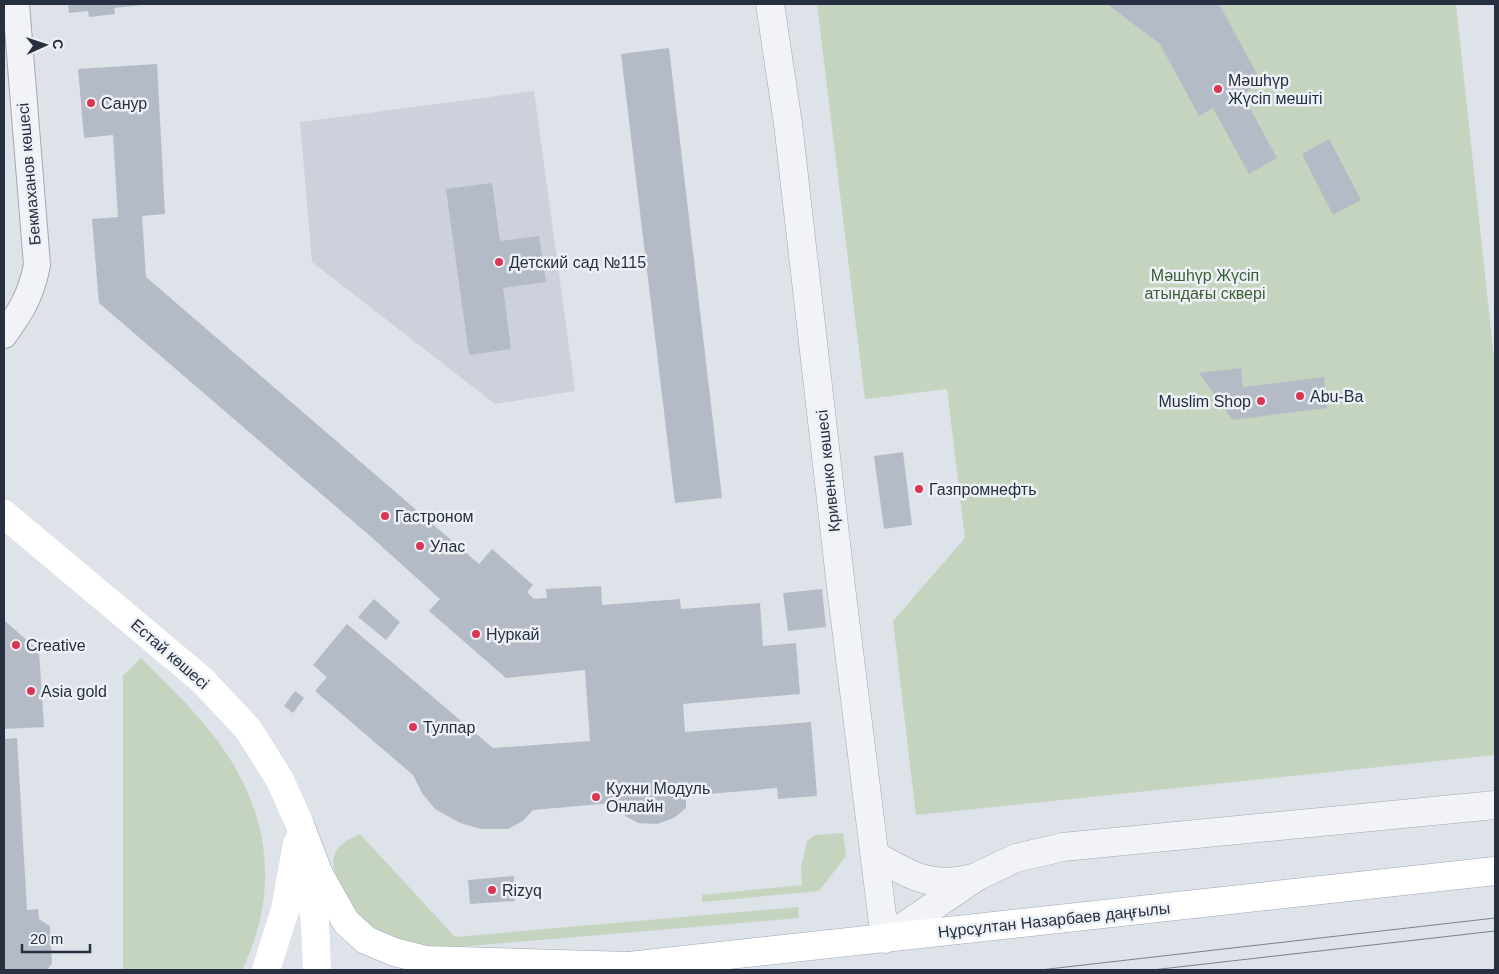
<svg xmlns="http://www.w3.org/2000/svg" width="1499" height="974" viewBox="0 0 1499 974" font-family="Helvetica,sans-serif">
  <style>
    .built { fill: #ccd1db }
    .green { fill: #c4d4be }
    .building { fill: #b5bbc6 }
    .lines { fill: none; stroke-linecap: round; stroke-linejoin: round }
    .minor-casing { stroke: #a3a9b3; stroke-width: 28 }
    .tertiary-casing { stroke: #a3a9b3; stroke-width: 29 }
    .primary-casing { stroke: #9ca7b6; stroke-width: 29 }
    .minor { stroke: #f1f3f7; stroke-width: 26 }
    .tertiary { stroke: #f1f3f7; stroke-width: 28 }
    .secondary { stroke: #fff; stroke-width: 28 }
    .primary { stroke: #fff; stroke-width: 28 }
    .tram { stroke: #768294; stroke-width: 1 }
    .poi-dot { fill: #da3652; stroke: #edf1f6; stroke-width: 2 }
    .labels { text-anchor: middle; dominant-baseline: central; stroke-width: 5; stroke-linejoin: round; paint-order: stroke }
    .poi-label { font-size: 16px; fill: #263041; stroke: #edf1f6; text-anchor: start }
    .street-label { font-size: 16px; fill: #263041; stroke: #edf1f6 }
    .park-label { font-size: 16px; fill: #3b5e32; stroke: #edf1f6 }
  </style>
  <rect width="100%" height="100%" fill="#dee2e9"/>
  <!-- built -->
  <path class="built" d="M 534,91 L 575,391 L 495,404 L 312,262 L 300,122 Z"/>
  <!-- green -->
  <g class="green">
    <path d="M 817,4 L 1456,4 L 1495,368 L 1495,755 L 916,815 L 893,621 L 965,538 L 947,389 L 865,399 Z"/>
    <path d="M 141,658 C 164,681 188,704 209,730 C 268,802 283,886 242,970 L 123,970 L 123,676 Z"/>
    <path d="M 843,833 L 846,856 L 819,891 L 702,902 L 702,895 L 802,885 L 801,868 L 807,841 L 815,835 Z"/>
    <path d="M 360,834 L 455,937 L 798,907 L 799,918 L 434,949 C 410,945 388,939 366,925 C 357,919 349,904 344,894 C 330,865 325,849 360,834 Z"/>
  </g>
  <!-- building -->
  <g class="building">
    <path d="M 68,4 L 142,4 L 142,5 L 114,8 L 115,14 L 89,17 L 88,11 L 69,13 Z"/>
    <path d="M 1107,4 L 1219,4 L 1262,83 L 1242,94 L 1277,158 L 1249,174 L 1213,108 L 1199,116 L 1160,44 Z"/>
    <path d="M 669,48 L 722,498 L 675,503 L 621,54 Z"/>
    <path d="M 157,64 L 165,214 L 142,216 L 146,277 L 479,564 L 492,549 L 533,585 L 527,592 L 534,599 L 547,598 L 546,589 L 601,586 L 602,605 L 680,599 L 681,609 L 760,603 L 763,646 L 796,643 L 800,694 L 683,704 L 685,732 L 811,722 L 817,796 L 778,799 L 777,788 L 686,796 L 686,808 L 674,818 L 657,824 L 638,823 L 625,816 L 623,802 L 533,810 L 523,821 L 508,829 L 481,829 L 460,823 L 435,809 L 422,793 L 413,775 L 315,691 L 327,677 L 313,665 L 347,624 L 493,748 L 590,741 L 585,670 L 506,678 L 429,611 L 440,599 L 369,535 L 99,303 L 92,219 L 118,217 L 113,135 L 84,138 L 78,69 Z"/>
    <path d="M 1329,139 L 1361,200 L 1333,215 L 1302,154 Z"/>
    <path d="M 492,183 L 500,241 L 539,236 L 546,282 L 503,288 L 511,349 L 469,355 L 446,189 Z"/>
    <path d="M 1241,368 L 1243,387 L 1324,377 L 1327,408 L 1232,420 L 1199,373 Z"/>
    <path d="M 903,452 L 912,525 L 884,529 L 874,456 Z"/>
    <path d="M 822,589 L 826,627 L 788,631 L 783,593 Z"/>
    <path d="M 374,599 L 400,622 L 386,640 L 358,617 Z"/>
    <path d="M 4,620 L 39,651 L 44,727 L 4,729 Z"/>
    <path d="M 295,691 L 304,698 L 293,713 L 284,706 Z"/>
    <path d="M 17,738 L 27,910 L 38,909 L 39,919 L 50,926 L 52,964 L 47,970 L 4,970 L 4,739 Z"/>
    <path d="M 514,876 L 515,901 L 470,904 L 468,880 Z"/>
  </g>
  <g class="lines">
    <defs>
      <path id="minor" d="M 4,335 C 22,310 31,295 37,265 L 16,4"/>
      <g id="tertiary">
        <path d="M 770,4 L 788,124 L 841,587 L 885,939 L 978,876 L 1016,858 L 1063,847 L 1495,805"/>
        <path d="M 875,855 C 909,875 931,889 972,878"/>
      </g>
      <g id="primary">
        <path d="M 300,825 L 319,874 L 346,922 L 366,940 L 394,952 L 426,960 L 629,966"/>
        <path d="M 612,970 L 629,966 L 1495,871"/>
      </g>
    </defs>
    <!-- minor casing -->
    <use href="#minor" class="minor-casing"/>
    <!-- tertiary casing -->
    <use href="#tertiary" class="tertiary-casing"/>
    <!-- primary casing -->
    <use href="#primary" class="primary-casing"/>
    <!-- minor -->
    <use href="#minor" class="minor"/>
    <!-- tertiary -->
    <use href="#tertiary" class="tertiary"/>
    <!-- secondary -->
    <g class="secondary">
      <path d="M 4,514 L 202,680 L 248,729 L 280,780 L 300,825 L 315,922 L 317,970"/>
      <path d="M 266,970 L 285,910 L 297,844"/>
    </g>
    <!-- primary -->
    <use href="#primary" class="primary"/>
    <!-- tram -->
    <g class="tram">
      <path d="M 1040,970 L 1495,918"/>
      <path d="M 1152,970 L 1495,931"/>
    </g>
  </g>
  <!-- markers -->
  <g class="poi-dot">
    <circle cx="1218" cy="89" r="5"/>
    <circle cx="91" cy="103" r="5"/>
    <circle cx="499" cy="262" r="5"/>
    <circle cx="1300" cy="396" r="5"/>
    <circle cx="1261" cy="401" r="5"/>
    <circle cx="919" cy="489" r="5"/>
    <circle cx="385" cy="516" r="5"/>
    <circle cx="420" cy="546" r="5"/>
    <circle cx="476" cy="634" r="5"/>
    <circle cx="16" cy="645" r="5"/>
    <circle cx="31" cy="691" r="5"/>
    <circle cx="413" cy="727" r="5"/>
    <circle cx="596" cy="797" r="5"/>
    <circle cx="492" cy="890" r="5"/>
  </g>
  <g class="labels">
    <!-- poi labels -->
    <g class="poi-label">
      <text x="1228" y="80">Мәшһүр<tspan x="1228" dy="18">Жүсіп мешіті</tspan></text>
      <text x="101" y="103">Санур</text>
      <text x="509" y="262">Детский сад №115</text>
      <text x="1310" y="396">Abu-Ba</text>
      <text x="1251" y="401" text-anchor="end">Muslim Shop</text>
      <text x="929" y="489">Газпромнефть</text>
      <text x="395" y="516">Гастроном</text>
      <text x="430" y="546">Улас</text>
      <text x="486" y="634">Нуркай</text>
      <text x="26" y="645">Creative</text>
      <text x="41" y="691">Asia gold</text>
      <text x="423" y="727">Тулпар</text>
      <text x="606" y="788">Кухни Модуль<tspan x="606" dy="18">Онлайн</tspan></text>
      <text x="502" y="890">Rizyq</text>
    </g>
    <!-- street labels -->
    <g class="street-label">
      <text transform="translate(29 174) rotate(-95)">Бекмаханов көшесі</text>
      <text transform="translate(828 471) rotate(-96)">Кривенко көшесі</text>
      <text transform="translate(170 654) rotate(41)">Естай көшесі</text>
      <text transform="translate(1054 920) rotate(-6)">Нұрсұлтан Назарбаев даңғылы</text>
    </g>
    <!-- park labels -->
    <g class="park-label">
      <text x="1205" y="275">Мәшһүр Жүсіп<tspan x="1205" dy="18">атындағы сквері</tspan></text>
    </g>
  </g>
  <!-- border -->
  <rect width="1499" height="974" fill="none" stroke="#263041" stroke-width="10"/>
  <!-- north arrow -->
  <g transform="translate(45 45) rotate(87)" stroke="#edf1f6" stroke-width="4" paint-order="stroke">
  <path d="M0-4L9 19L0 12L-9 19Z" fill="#263041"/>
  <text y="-8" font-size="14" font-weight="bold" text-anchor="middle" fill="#263041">С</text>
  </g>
  <!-- scale -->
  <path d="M22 944v8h68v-8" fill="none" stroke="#263041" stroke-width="2.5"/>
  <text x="30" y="944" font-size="15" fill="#263041" stroke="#edf1f6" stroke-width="4" paint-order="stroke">20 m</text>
</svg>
